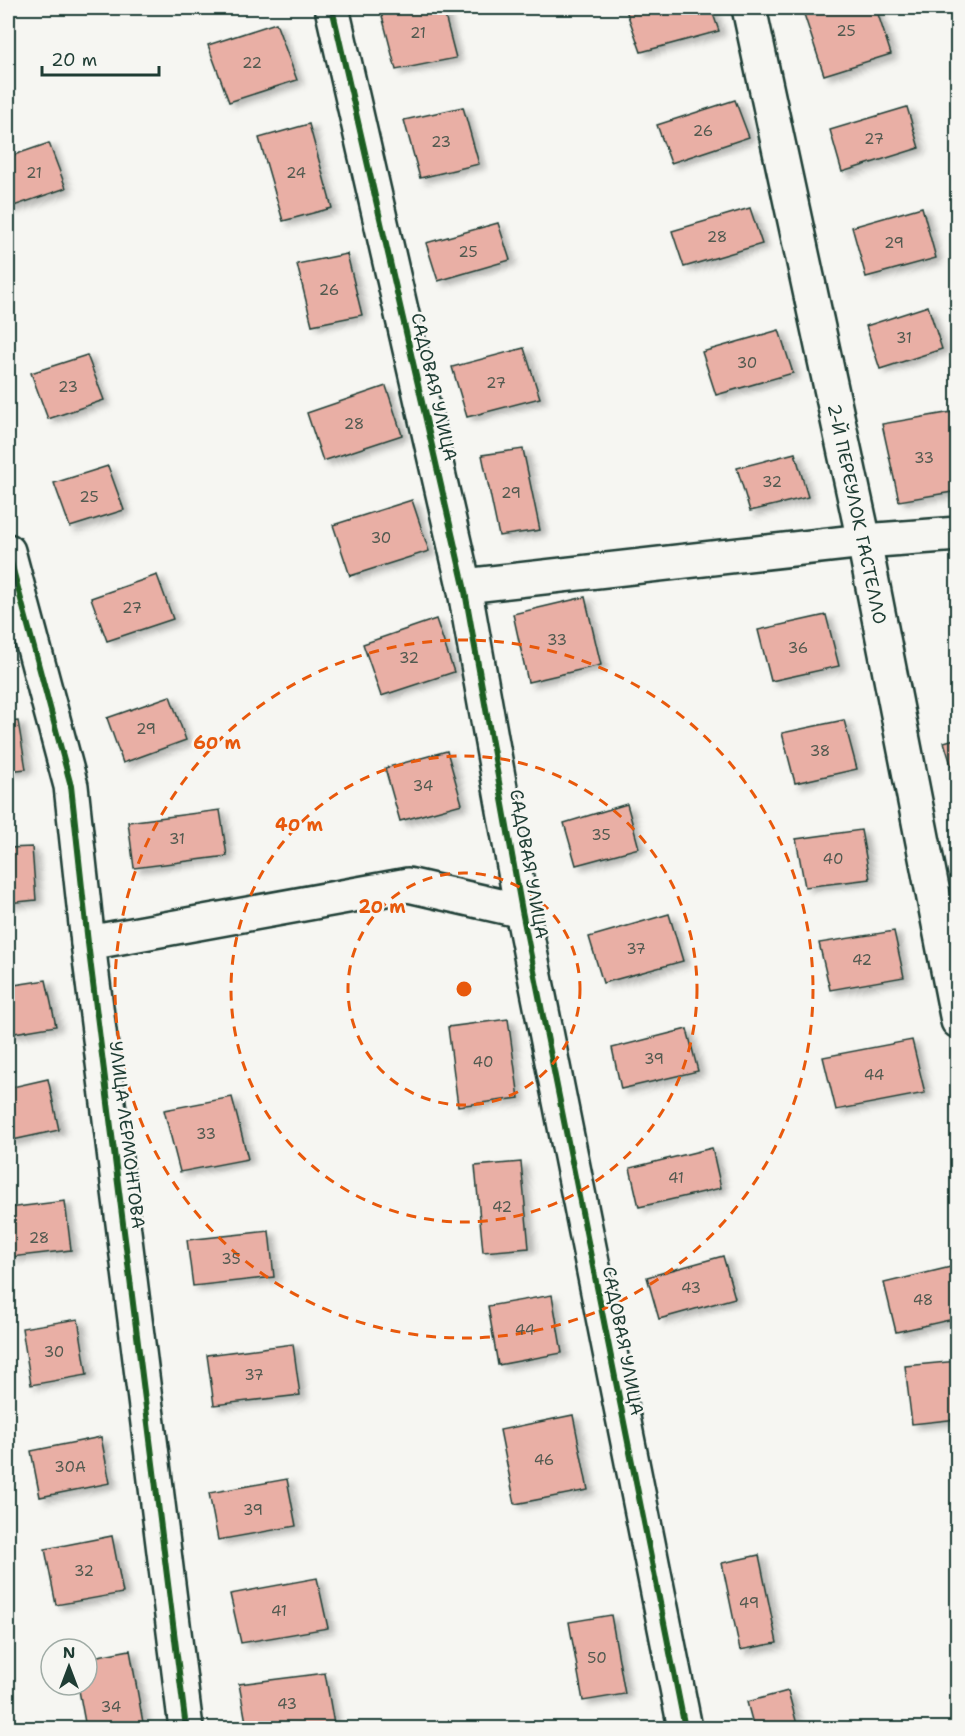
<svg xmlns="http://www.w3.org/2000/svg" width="965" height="1736" viewBox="0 0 965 1736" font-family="'Shantell Sans',sans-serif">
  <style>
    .building { fill: #e9afa5; stroke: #1f3d34; stroke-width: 1.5; filter: url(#shadow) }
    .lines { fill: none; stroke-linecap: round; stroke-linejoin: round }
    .street-casing { stroke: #1f3d34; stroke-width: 38 }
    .street { stroke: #f6f6f2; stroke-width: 33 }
    .cycleway-casing { stroke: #f6f6f2; stroke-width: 10 }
    .cycleway { stroke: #1b5e20; stroke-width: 6 }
    .ring { fill: none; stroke: #e8590c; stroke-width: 3; stroke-dasharray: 10 8 }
    .labels { text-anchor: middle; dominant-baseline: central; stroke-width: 5; stroke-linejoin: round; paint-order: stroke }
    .number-label { font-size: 15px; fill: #525a50 }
    .street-label { font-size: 18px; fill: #1f3d34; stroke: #f6f6f2 }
    .centre { fill: #e8590c; stroke: #f6f6f2; stroke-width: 3 }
    .ring-label { font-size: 18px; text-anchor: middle; font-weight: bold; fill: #e8590c; stroke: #f6f6f2; stroke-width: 5; stroke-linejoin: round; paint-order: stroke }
  </style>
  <defs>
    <filter id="shadow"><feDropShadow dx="6" dy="4" stdDeviation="3" flood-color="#0004"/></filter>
  </defs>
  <rect width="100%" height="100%" fill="#f6f6f2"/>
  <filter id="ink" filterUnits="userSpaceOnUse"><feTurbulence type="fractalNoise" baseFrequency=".0167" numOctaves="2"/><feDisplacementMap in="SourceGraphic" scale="12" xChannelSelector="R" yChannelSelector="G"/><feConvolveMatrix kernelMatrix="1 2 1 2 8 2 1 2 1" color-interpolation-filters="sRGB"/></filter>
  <g filter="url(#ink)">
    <!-- building -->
    <g class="building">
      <path d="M 380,8 L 443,8 L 456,58 L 396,70 Z"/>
      <path d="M 637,8 L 711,8 L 719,31 L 641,52 L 626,10 Z"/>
      <path d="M 802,8 L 876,8 L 891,54 L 824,75 Z"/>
      <path d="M 276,23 L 297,80 L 229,102 L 208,45 Z"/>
      <path d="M 735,100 L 749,137 L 671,163 L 657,125 Z"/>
      <path d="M 463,107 L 479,164 L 420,178 L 404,120 Z"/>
      <path d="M 907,107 L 919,148 L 842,172 L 830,130 Z"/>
      <path d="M 309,124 L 332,208 L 283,221 L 259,138 Z"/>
      <path d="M 49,143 L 66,188 L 8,208 L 8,157 Z"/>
      <path d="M 922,207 L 936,258 L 866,277 L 852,227 Z"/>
      <path d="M 750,208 L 762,244 L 684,267 L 672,231 Z"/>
      <path d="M 498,223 L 510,260 L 438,281 L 426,243 Z"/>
      <path d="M 347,254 L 362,315 L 312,325 L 297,264 Z"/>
      <path d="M 928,306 L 942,349 L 880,369 L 866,326 Z"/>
      <path d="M 779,330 L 793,373 L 716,395 L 702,352 Z"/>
      <path d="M 524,348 L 540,398 L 467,417 L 452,367 Z"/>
      <path d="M 87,355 L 104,400 L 48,419 L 31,373 Z"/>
      <path d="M 386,386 L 402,435 L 323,461 L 307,413 Z"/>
      <path d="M 958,411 L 958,491 L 899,501 L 882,424 Z"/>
      <path d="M 523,449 L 540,530 L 499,536 L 482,455 Z"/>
      <path d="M 795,453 L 808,497 L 750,511 L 737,468 Z"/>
      <path d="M 108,466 L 124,510 L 70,527 L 54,483 Z"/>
      <path d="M 412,500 L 429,551 L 350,576 L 333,525 Z"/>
      <path d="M 157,575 L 173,619 L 107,641 L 91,598 Z"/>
      <path d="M 585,597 L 601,665 L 528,682 L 513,614 Z"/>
      <path d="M 826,615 L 839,666 L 771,681 L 758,630 Z"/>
      <path d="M 436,619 L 454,672 L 381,696 L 363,644 Z"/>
      <path d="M 170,696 L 186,740 L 123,763 L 107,718 Z"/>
      <path d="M 844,720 L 857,769 L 795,783 L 782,733 Z"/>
      <path d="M 18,721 L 26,769 L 8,771 L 8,722 Z"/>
      <path d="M 958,738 L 958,787 L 944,742 Z"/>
      <path d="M 447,751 L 462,804 L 400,821 L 385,768 Z"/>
      <path d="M 627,804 L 639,848 L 576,865 L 564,823 Z"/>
      <path d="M 220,810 L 227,856 L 134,868 L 128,822 Z"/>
      <path d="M 861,830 L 870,879 L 805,887 L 796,839 Z"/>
      <path d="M 32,847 L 36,900 L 8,903 L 8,848 Z"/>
      <path d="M 669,914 L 683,961 L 603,983 L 589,937 Z"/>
      <path d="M 894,931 L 904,977 L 830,990 L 819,943 Z"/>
      <path d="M 46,980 L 56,1026 L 8,1034 L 8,986 Z"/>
      <path d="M 508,1019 L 519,1098 L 458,1106 L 448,1027 Z"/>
      <path d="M 687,1029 L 698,1071 L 621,1089 L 612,1048 Z"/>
      <path d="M 912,1040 L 925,1093 L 836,1110 L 823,1057 Z"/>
      <path d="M 48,1079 L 59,1130 L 8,1141 L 8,1088 Z"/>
      <path d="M 232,1097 L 248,1159 L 180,1172 L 164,1110 Z"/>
      <path d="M 712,1148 L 721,1188 L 639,1207 L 630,1168 Z"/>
      <path d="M 521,1162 L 529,1248 L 483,1252 L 475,1166 Z"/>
      <path d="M 65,1201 L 71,1250 L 11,1257 L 8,1226 L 8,1208 Z"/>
      <path d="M 269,1231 L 274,1277 L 193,1286 L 187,1240 Z"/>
      <path d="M 723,1256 L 735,1298 L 659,1319 L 647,1277 Z"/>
      <path d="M 955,1266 L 958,1278 L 958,1318 L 896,1332 L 884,1283 Z"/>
      <path d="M 552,1295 L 562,1353 L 498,1365 L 488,1306 Z"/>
      <path d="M 78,1319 L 87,1375 L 31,1385 L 22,1328 Z"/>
      <path d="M 293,1344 L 300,1395 L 214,1405 L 207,1355 Z"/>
      <path d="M 958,1361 L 958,1419 L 912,1424 L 905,1366 Z"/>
      <path d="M 573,1415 L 588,1490 L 515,1504 L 500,1430 Z"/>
      <path d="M 101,1437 L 110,1483 L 40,1497 L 31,1451 Z"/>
      <path d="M 287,1479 L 296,1526 L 218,1540 L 209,1493 Z"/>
      <path d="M 112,1536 L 123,1593 L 56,1605 L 45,1549 Z"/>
      <path d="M 759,1555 L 777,1643 L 740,1650 L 722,1563 Z"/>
      <path d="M 317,1578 L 328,1628 L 241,1643 L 230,1594 Z"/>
      <path d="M 611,1615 L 625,1694 L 583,1701 L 569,1622 Z"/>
      <path d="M 130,1650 L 144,1728 L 86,1728 L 78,1685 L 87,1685 L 87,1658 Z"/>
      <path d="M 325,1673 L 334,1724 L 303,1728 L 247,1728 L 239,1684 Z"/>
      <path d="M 788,1691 L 798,1728 L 754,1728 L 747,1702 Z"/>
    </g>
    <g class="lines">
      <defs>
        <g id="street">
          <path d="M 332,8 L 464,586 L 522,911 L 685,1728"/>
          <path d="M 749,8 L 864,541 L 958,1021"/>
          <path d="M 8,551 L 71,786 L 88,943 L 186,1728"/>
          <path d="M 464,586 L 864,541 L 958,534"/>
          <path d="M 88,943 L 408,885 L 522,911"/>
        </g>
      </defs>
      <!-- street casing -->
      <use href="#street" class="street-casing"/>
      <!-- street -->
      <use href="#street" class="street"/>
      <defs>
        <g id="cycleway">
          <path d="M 332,8 L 464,586 L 522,911 L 685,1728"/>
          <path d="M 8,551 L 71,786 L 88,943 L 186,1728"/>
        </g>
      </defs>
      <!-- cycleway casing -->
      <use href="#cycleway" class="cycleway-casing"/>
      <!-- cycleway -->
      <use href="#cycleway" class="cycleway"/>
    </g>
  </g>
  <!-- distance rings -->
  <g class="ring">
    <circle cx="464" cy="989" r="116"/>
    <circle cx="464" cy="989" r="233"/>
    <circle cx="464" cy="989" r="349"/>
  </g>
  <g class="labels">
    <!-- number labels -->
    <g class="number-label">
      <text x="846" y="31">25</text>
      <text x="418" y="33">21</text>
      <text x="252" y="63">22</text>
      <text x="703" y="131">26</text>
      <text x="874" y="139">27</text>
      <text x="441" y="142">23</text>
      <text x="34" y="173">21</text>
      <text x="296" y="173">24</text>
      <text x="717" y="237">28</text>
      <text x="894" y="243">29</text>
      <text x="468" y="252">25</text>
      <text x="329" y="290">26</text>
      <text x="904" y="338">31</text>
      <text x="747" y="363">30</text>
      <text x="496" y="383">27</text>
      <text x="68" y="387">23</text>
      <text x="354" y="424">28</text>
      <text x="924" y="458">33</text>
      <text x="772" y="482">32</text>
      <text x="511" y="493">29</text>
      <text x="89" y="497">25</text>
      <text x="381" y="538">30</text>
      <text x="132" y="608">27</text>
      <text x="557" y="640">33</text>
      <text x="798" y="648">36</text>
      <text x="409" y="658">32</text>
      <text x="146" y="729">29</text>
      <text x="820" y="751">38</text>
      <text x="423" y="786">34</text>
      <text x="601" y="835">35</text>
      <text x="177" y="839">31</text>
      <text x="833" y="859">40</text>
      <text x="636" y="949">37</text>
      <text x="862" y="960">42</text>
      <text x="654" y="1059">39</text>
      <text x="483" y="1062">40</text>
      <text x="874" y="1075">44</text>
      <text x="206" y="1134">33</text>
      <text x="676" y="1178">41</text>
      <text x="502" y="1207">42</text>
      <text x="39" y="1238">28</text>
      <text x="231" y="1259">35</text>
      <text x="691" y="1288">43</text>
      <text x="923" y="1300">48</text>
      <text x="525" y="1330">44</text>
      <text x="54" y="1352">30</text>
      <text x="254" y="1375">37</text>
      <text x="544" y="1460">46</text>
      <text x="70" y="1467">30А</text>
      <text x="253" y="1510">39</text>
      <text x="84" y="1571">32</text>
      <text x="749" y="1603">49</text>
      <text x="279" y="1611">41</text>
      <text x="597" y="1658">50</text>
      <text x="287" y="1704">43</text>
      <text x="111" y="1707">34</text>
    </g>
    <!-- street labels -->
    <g class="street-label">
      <text transform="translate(434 387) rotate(77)">САДОВАЯ УЛИЦА</text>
      <text transform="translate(857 514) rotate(78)">2-Й ПЕРЕУЛОК ГАСТЕЛЛО</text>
      <text transform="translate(529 864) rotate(80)">САДОВАЯ УЛИЦА</text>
      <text transform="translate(127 1135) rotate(83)">УЛИЦА ЛЕРМОНТОВА</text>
      <text transform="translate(623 1341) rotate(79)">САДОВАЯ УЛИЦА</text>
    </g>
  </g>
  <circle cx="464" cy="989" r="9" class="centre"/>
  <g class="ring-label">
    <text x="217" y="749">60 m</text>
    <text x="299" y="831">40 m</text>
    <text x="382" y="913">20 m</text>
  </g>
  <!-- margin -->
  <rect width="965" height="1736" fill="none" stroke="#f6f6f2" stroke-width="30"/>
  <rect x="15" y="15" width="935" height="1706" fill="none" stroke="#1f3d34" stroke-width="2" filter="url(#ink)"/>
  <!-- north arrow -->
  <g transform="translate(69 1667)"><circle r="28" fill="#f6f6f2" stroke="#a0aca6" stroke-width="1.5"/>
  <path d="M0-4.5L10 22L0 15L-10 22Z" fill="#1f3d34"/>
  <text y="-9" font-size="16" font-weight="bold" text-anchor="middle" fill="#1f3d34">N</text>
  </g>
  <!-- scale -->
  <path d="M42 66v9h117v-9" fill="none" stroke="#1f3d34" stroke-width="3"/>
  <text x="51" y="66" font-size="18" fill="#1f3d34" stroke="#f6f6f2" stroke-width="4.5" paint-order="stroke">20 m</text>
</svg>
